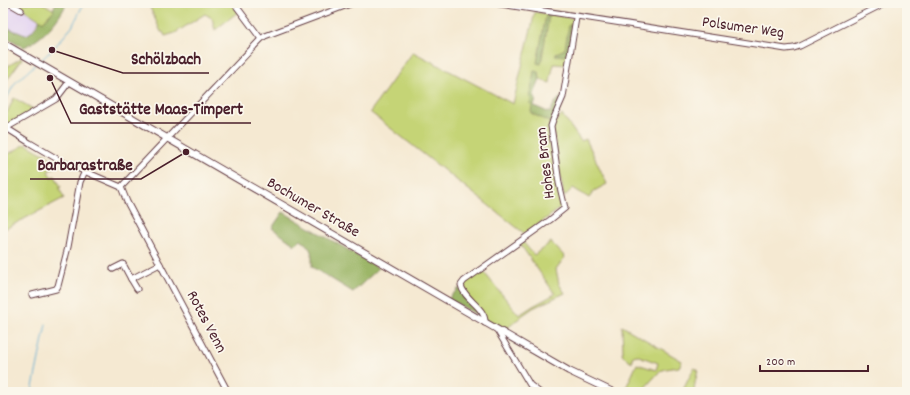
<svg xmlns="http://www.w3.org/2000/svg" width="910" height="395" viewBox="0 0 910 395" font-family="Dekko,sans-serif">
  <style>
    .built { fill: #e3d3f2 }
    .green { fill: #c5d476; stroke: #887a50 }
    .forest { fill: #9cb667; stroke: #736a49 }
    .lines { fill: none; stroke-linecap: round; stroke-linejoin: round }
    .stream { stroke: #5aacd5; stroke-width: 1 }
    .minor-casing { stroke: #643d44; stroke-width: 7 }
    .major-casing { stroke: #643d44; stroke-width: 8 }
    .minor { stroke: #fff; stroke-width: 5 }
    .major { stroke: #fff; stroke-width: 6 }
    .labels { text-anchor: middle; dominant-baseline: central; stroke-width: 3.5; stroke-linejoin: round; paint-order: stroke }
    .street-label { font-size: 16px; fill: #4a1f2b; stroke: #fbf7ec }
    .leader { fill: none; stroke: #4a1f2b; stroke-width: 1.5 }
    .callout-dot { fill: #4a1f2b; stroke: #fbf7ec; stroke-width: 1.5 }
    .callout-label { font-size: 17px; text-anchor: middle; font-weight: bold; fill: #4a1f2b; stroke: #fbf7ec; stroke-width: 3.5; stroke-linejoin: round; paint-order: stroke }
  </style>
  <rect width="100%" height="100%" fill="#fbf7ec"/>
  <filter id="ink" filterUnits="userSpaceOnUse"><feTurbulence type="fractalNoise" baseFrequency=".025" numOctaves="2"/><feDisplacementMap in="SourceGraphic" scale="8" xChannelSelector="R" yChannelSelector="G"/><feConvolveMatrix kernelMatrix="1 2 1 2 8 2 1 2 1" color-interpolation-filters="sRGB"/></filter>
  <filter id="wash" filterUnits="userSpaceOnUse"><feTurbulence type="fractalNoise" baseFrequency=".012" numOctaves="4" result="noise"/><feDisplacementMap in="SourceGraphic" scale="16" xChannelSelector="R" yChannelSelector="G"/><feGaussianBlur stdDeviation="0.9" result="paint"/><feColorMatrix in="noise" values="0 0 0 0 0 0 0 0 0 0 0 0 0 0 0 0 0 1.4 0 .05"/><feComposite in="paint" operator="in"/></filter>
  <g filter="url(#wash)">
    <rect width="100%" height="100%" fill="#f5e9d2"/>
    <!-- built -->
    <path class="built" d="M 3,3 L 6,3 L 20,11 L 22,8 L 40,19 L 31,32 L 27,35 L 25,36 L 3,26 Z"/>
    <!-- green -->
    <g class="green">
      <path d="M 14,3 L 43,3 L 54,10 L 43,22 Z"/>
      <path d="M 148,3 L 232,3 L 238,12 L 215,30 L 212,18 L 205,14 L 175,33 L 165,36 L 163,32 L 161,32 Z"/>
      <path d="M 535,12 L 572,18 L 574,20 L 567,65 L 554,64 L 551,76 L 550,83 L 540,80 L 539,72 L 531,100 L 532,105 L 551,123 L 554,169 L 560,199 L 562,207 L 525,234 L 370,112 L 413,52 L 513,104 Z"/>
      <path d="M 21,58 L 22,59 L 3,85 L 3,69 Z"/>
      <path d="M 14,98 L 35,110 L 6,126 L 3,125 L 3,121 Z"/>
      <path d="M 562,115 L 581,141 L 586,139 L 607,184 L 594,191 L 589,198 L 573,188 L 564,197 L 553,131 C 554,121 555,121 562,115 Z"/>
      <path d="M 26,144 L 58,162 L 54,168 L 48,171 L 51,177 L 55,176 L 61,187 L 59,188 L 64,198 L 3,230 L 3,157 Z"/>
      <path d="M 523,242 L 534,255 L 551,242 L 565,257 L 556,269 L 559,284 L 565,293 L 533,308 L 523,315 L 504,331 L 486,321 L 463,290 C 463,280 475,275 482,270 L 519,315 L 533,306 L 555,294 L 520,244 Z"/>
      <path d="M 622,326 L 682,361 L 679,367 L 666,369 L 660,371 L 641,392 L 624,392 L 637,364 L 656,370 L 658,363 L 636,355 L 632,357 L 632,362 L 623,356 L 622,352 L 623,352 Z"/>
      <path d="M 694,368 L 698,370 L 695,383 L 694,392 L 682,392 Z"/>
    </g>
    <!-- forest -->
    <g class="forest">
      <path d="M 56,3 L 67,3 C 58,21 43,39 24,47 L 3,35 L 3,26 L 25,35 C 32,34 36,26 40,19 L 43,22 L 54,10 L 53,9 Z"/>
      <path d="M 546,15 L 549,15 L 541,64 L 537,63 Z"/>
      <path d="M 569,25 L 572,25 L 567,56 L 555,55 L 557,53 L 565,49 Z"/>
      <path d="M 534,71 L 539,72 L 540,80 L 534,94 L 536,100 L 534,106 L 550,113 C 553,105 556,100 563,96 L 551,123 L 531,113 L 532,105 L 530,104 L 531,100 L 530,97 Z"/>
      <path d="M 283,212 L 379,268 L 353,292 L 312,267 C 312,253 313,249 301,240 L 295,245 L 272,228 Z"/>
      <path d="M 459,288 L 479,311 L 482,317 L 448,299 Z"/>
    </g>
    <g class="lines">
      <!-- stream -->
      <g class="stream">
        <path d="M 40,61 L 52,50 L 72,27 L 84,3"/>
        <path d="M 3,105 L 15,83 L 36,64"/>
        <path d="M 32,392 L 46,324"/>
      </g>
    </g>
  </g>
  <g filter="url(#ink)">
    <g class="lines">
      <defs>
        <g id="minor">
          <path d="M 9,3 L 21,10"/>
          <path d="M 234,3 L 261,39"/>
          <path d="M 494,3 L 786,49 L 794,48 L 800,46 L 885,3"/>
          <path d="M 3,126 L 30,143 L 59,160 L 72,167 L 77,168 L 121,187"/>
          <path d="M 6,128 L 56,99 L 69,82"/>
          <path d="M 121,187 L 261,39 L 265,36 L 353,3"/>
          <path d="M 121,187 L 127,202 L 228,392"/>
          <path d="M 113,269 L 123,264 L 131,279 L 160,264"/>
          <path d="M 131,279 L 137,289"/>
          <path d="M 32,295 L 56,289 L 58,286 L 68,247 L 80,182 L 85,171"/>
          <path d="M 485,323 C 486,307 464,300 461,285 L 464,281 L 550,220 L 565,208 L 559,183 L 551,126 L 553,120 L 563,97 L 576,18 L 575,16"/>
          <path d="M 497,330 L 530,385 L 539,392"/>
        </g>
        <path id="major" d="M 3,43 L 569,371 L 613,392"/>
      </defs>
      <!-- minor casing -->
      <use href="#minor" class="minor-casing"/>
      <!-- major casing -->
      <use href="#major" class="major-casing"/>
      <!-- minor -->
      <use href="#minor" class="minor"/>
      <!-- major -->
      <use href="#major" class="major"/>
    </g>
  </g>
  <g class="labels">
    <!-- street labels -->
    <g class="street-label">
      <text transform="translate(743 28) rotate(8)">Polsumer Weg</text>
      <text transform="translate(546 163) rotate(-97)">Hohes Bram</text>
      <text transform="translate(313 208) rotate(30)">Bochumer Straße</text>
      <text transform="translate(206 322) rotate(62)">Rotes Venn</text>
    </g>
  </g>
  <!-- callouts -->
  <path class="leader" d="M52 50L123 73H209M50 78L71 123H251M186 152L141 179H30"/>
  <g class="callout-dot">
    <circle cx="52" cy="50" r="4"/>
    <circle cx="50" cy="78" r="4"/>
    <circle cx="186" cy="152" r="4"/>
  </g>
  <g class="callout-label">
    <text x="166" y="64">Schölzbach</text>
    <text x="161" y="114">Gaststätte Maas-Timpert</text>
    <text x="85" y="170">Barbarastraße</text>
  </g>
  <!-- margin -->
  <rect width="910" height="395" fill="none" stroke="#fbf7ec" stroke-width="16"/>
  <!-- scale -->
  <path d="M760 365v6h108v-6" fill="none" stroke="#4a1f2b" stroke-width="2"/>
  <text x="766" y="365" font-size="12" fill="#4a1f2b" stroke="#fbf7ec" stroke-width="3" paint-order="stroke">200 m</text>
</svg>
